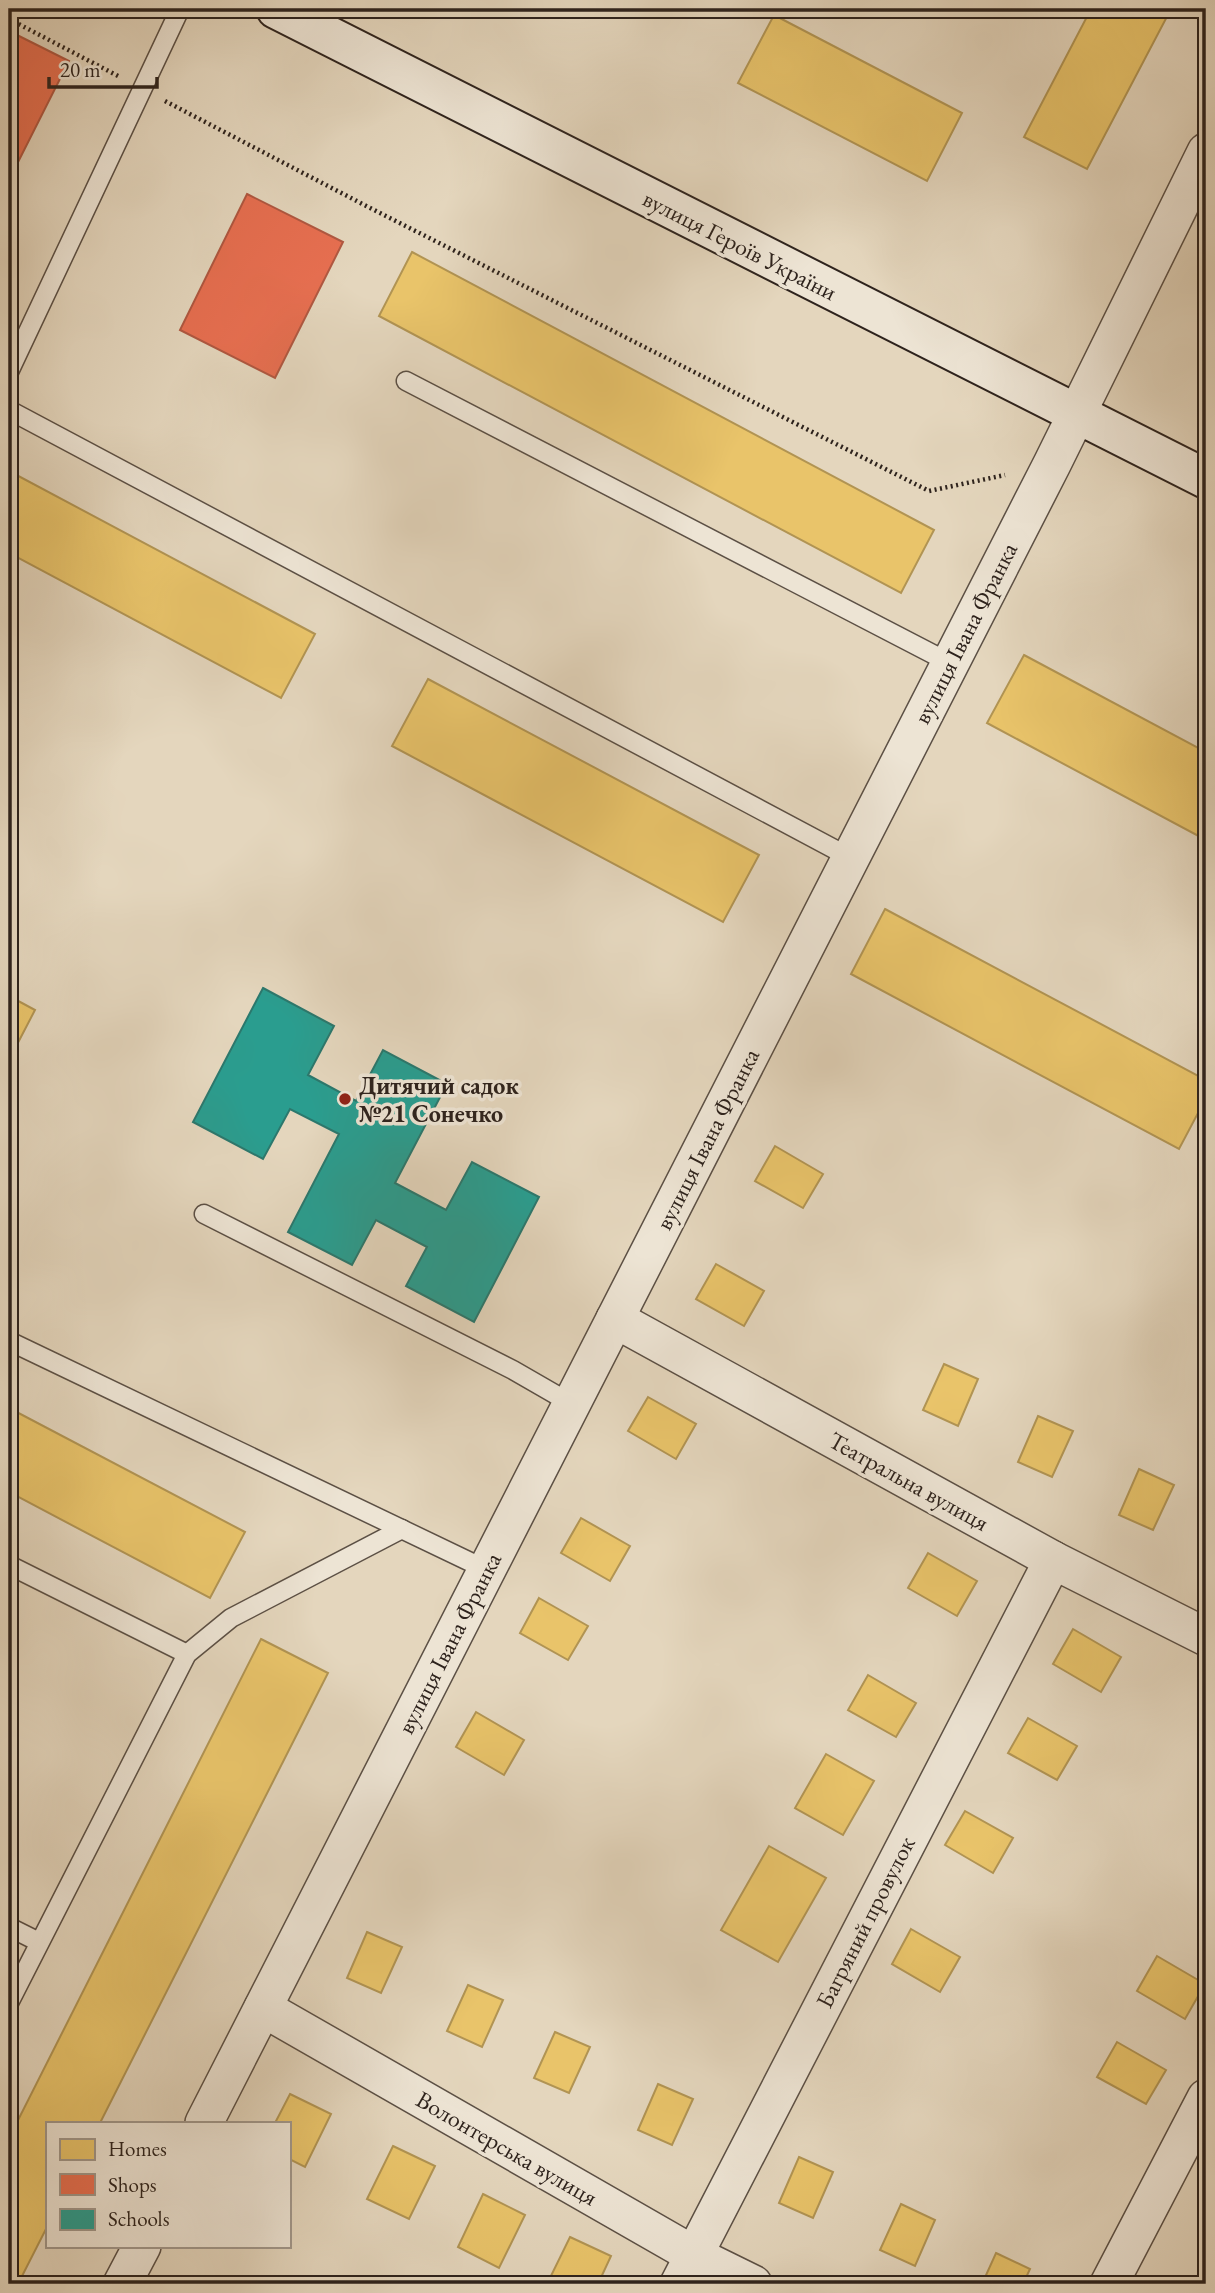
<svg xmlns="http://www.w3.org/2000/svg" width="1215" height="2293" viewBox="0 0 1215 2293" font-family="'EB Garamond',serif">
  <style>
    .homes { fill: #e9c46a; stroke: #b19453; stroke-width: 2 }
    .shops { fill: #e76f51; stroke: #b05841; stroke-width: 2 }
    .schools { fill: #2a9d8f; stroke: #2b786d; stroke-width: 2 }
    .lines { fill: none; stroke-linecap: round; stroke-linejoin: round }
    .lane-casing { stroke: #5c5045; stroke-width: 21 }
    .street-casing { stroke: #5c5045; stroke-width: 40 }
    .secondary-casing { stroke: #2e231d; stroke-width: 42 }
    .path { stroke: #2e231d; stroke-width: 4.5; stroke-dasharray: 2 3.5; stroke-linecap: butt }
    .lane { stroke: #ede4d4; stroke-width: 18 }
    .street { stroke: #ede4d4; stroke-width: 37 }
    .secondary { stroke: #ede4d4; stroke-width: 38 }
    .poi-dot { fill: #8f2418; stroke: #ede4d4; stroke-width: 2.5 }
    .labels { text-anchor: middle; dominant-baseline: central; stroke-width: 7; stroke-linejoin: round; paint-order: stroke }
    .street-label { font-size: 24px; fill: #2e231d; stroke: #ede4d4 }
    .poi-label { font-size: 24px; font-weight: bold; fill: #2e231d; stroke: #ede4d4; text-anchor: start }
  </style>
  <rect width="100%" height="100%" fill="#e4d6bd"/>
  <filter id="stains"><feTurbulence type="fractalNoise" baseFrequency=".00286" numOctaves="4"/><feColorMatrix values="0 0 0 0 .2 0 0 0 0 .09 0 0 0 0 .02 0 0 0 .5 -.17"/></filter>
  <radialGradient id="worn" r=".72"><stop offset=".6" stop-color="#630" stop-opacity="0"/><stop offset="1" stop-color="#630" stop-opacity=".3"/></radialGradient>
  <!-- homes -->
  <g class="homes">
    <path d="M 1091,9 L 1171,9 L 1087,169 L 1024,137 Z"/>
    <path d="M 774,15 L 962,113 L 927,181 L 738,83 Z"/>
    <path d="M 412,252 L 934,530 L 901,593 L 379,316 Z"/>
    <path d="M 9,471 L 315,634 L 281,698 L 9,553 Z"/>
    <path d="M 1024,655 L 1206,752 L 1206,840 L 987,723 Z"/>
    <path d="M 428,679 L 759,855 L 723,922 L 392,746 Z"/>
    <path d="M 885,909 L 1206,1080 L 1206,1098 L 1179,1149 L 851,974 Z"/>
    <path d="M 9,996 L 35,1010 L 9,1060 Z"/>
    <path d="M 775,1146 L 823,1174 L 803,1208 L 755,1181 Z"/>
    <path d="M 716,1264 L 764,1291 L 744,1326 L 696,1299 Z"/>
    <path d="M 944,1364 L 978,1379 L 958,1426 L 923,1410 Z"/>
    <path d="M 648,1397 L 696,1424 L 676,1459 L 628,1431 Z"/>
    <path d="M 9,1408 L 245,1532 L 210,1598 L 9,1492 Z"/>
    <path d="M 1038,1416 L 1073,1431 L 1052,1477 L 1018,1462 Z"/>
    <path d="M 1139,1469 L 1174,1485 L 1153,1530 L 1119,1515 Z"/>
    <path d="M 581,1518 L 630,1546 L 610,1581 L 561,1553 Z"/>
    <path d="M 928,1553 L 977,1581 L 957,1616 L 908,1588 Z"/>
    <path d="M 539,1598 L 588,1626 L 568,1660 L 520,1633 Z"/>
    <path d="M 1073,1629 L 1121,1657 L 1101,1692 L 1053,1664 Z"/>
    <path d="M 261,1639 L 328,1673 L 100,2123 L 47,2123 L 47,2227 L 18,2284 L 9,2284 L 9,2138 Z"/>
    <path d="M 868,1675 L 916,1703 L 896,1737 L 848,1710 Z"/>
    <path d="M 476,1712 L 524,1740 L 504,1775 L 456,1747 Z"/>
    <path d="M 1028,1718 L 1077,1746 L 1057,1780 L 1008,1753 Z"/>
    <path d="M 826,1754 L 874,1781 L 843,1835 L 795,1808 Z"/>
    <path d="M 965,1811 L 1013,1838 L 993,1873 L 945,1845 Z"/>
    <path d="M 769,1846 L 826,1878 L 778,1962 L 721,1930 Z"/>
    <path d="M 911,1929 L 960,1957 L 940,1992 L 892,1964 Z"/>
    <path d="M 367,1932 L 402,1947 L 381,1993 L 347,1978 Z"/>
    <path d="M 1157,1956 L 1205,1984 L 1185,2019 L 1137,1991 Z"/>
    <path d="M 468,1985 L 503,2000 L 482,2047 L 447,2031 Z"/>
    <path d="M 555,2032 L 590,2047 L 569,2093 L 534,2078 Z"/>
    <path d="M 1117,2042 L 1166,2070 L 1146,2104 L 1097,2077 Z"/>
    <path d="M 658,2084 L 693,2099 L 672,2145 L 638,2130 Z"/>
    <path d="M 290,2094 L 331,2114 L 305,2167 L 289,2159 L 289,2123 L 275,2123 Z"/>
    <path d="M 393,2146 L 435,2166 L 409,2219 L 367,2199 Z"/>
    <path d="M 799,2157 L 833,2172 L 813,2218 L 779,2203 Z"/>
    <path d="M 483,2194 L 525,2215 L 499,2268 L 458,2247 Z"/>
    <path d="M 901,2204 L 935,2220 L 915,2266 L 880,2250 Z"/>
    <path d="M 570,2237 L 611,2256 L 598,2284 L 547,2284 Z"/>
    <path d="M 996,2253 L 1030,2269 L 1023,2284 L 982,2284 Z"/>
  </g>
  <!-- shops -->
  <g class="shops">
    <path d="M 9,31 L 69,61 L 9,180 Z"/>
    <path d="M 247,194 L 343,242 L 275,378 L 180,330 Z"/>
  </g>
  <!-- schools -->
  <path class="schools" d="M 263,988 L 334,1026 L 308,1075 L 356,1101 L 383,1050 L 447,1084 L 395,1183 L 446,1210 L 472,1162 L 539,1197 L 474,1322 L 406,1286 L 427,1247 L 376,1220 L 352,1265 L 288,1232 L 339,1134 L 290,1109 L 263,1159 L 193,1122 Z"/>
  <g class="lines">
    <defs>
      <g id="lane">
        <path d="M 9,372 L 180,9"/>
        <path d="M 406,381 L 950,663"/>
        <path d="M 9,410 L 851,858"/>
        <path d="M 204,1214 L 513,1370 L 572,1404"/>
        <path d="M 9,1341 L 487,1570"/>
        <path d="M 9,1565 L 187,1654"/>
        <path d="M 9,1927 L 39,1942"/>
        <path d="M 9,2003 L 187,1654 L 231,1618 L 402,1529"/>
      </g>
      <g id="street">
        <path d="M 615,1319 L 1053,1560 L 1206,1637"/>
        <path d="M 263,2008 L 694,2255 L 753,2284"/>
        <path d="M 204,2123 L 1052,464 L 1206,152"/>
        <path d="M 122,2284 L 142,2246"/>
        <path d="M 679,2284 L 1053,1560"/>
        <path d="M 1109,2284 L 1206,2098"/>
      </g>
      <path id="secondary" d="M 276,9 L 1206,479"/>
    </defs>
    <!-- lane casing -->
    <use href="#lane" class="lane-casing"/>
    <!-- street casing -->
    <use href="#street" class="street-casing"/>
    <!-- secondary casing -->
    <use href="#secondary" class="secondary-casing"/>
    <!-- path -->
    <g class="path">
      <path d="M 9,19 L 120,77"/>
      <path d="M 165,101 L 374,210 L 929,491 L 1005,475"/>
    </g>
    <!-- lane -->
    <use href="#lane" class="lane"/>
    <!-- street -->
    <use href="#street" class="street"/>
    <!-- secondary -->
    <use href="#secondary" class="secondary"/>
  </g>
  <!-- markers -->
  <circle class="poi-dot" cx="345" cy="1099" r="7"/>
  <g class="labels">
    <!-- street labels -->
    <g class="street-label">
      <text transform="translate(740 245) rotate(27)">вулиця Героїв України</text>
      <text transform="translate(965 633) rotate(-63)">вулиця Івана Франка</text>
      <text transform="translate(707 1139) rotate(-63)">вулиця Івана Франка</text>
      <text transform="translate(909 1481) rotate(29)">Театральна вулиця</text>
      <text transform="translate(449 1643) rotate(-63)">вулиця Івана Франка</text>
      <text transform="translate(865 1922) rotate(-63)">Багряний провулок</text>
      <text transform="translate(507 2148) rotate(30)">Волонтерська вулиця</text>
    </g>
    <!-- poi labels -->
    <g class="poi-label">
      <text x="359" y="1085">Дитячий садок<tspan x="359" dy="28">№21 Сонечко</tspan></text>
    </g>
  </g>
  <!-- margin -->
  <rect width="1215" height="2293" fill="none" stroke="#e4d6bd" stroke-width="35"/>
  <rect x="10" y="10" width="1194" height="2272" fill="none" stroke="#2e231d" stroke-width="3.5"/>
  <rect x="18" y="18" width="1180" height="2258" fill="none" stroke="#2e231d" stroke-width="2"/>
  <!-- legend -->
  <rect x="46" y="2122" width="245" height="126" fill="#ede4d4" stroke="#a1978b" stroke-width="2"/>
  <rect x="60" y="2139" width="35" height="21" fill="#e9c46a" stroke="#a1978b" stroke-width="2"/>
  <text x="108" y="2156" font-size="21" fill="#2e231d">Homes</text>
  <rect x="60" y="2174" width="35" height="21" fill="#e76f51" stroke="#a1978b" stroke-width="2"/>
  <text x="108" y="2192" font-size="21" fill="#2e231d">Shops</text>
  <rect x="60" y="2209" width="35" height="21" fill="#2a9d8f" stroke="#a1978b" stroke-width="2"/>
  <text x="108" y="2226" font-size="21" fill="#2e231d">Schools</text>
  <!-- scale -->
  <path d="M49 77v10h108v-10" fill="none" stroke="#2e231d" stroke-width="3.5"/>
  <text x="60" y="77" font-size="21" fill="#2e231d" stroke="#ede4d4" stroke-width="5" paint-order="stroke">20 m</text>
  <rect width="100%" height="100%" filter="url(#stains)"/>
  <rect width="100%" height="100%" fill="url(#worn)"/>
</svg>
